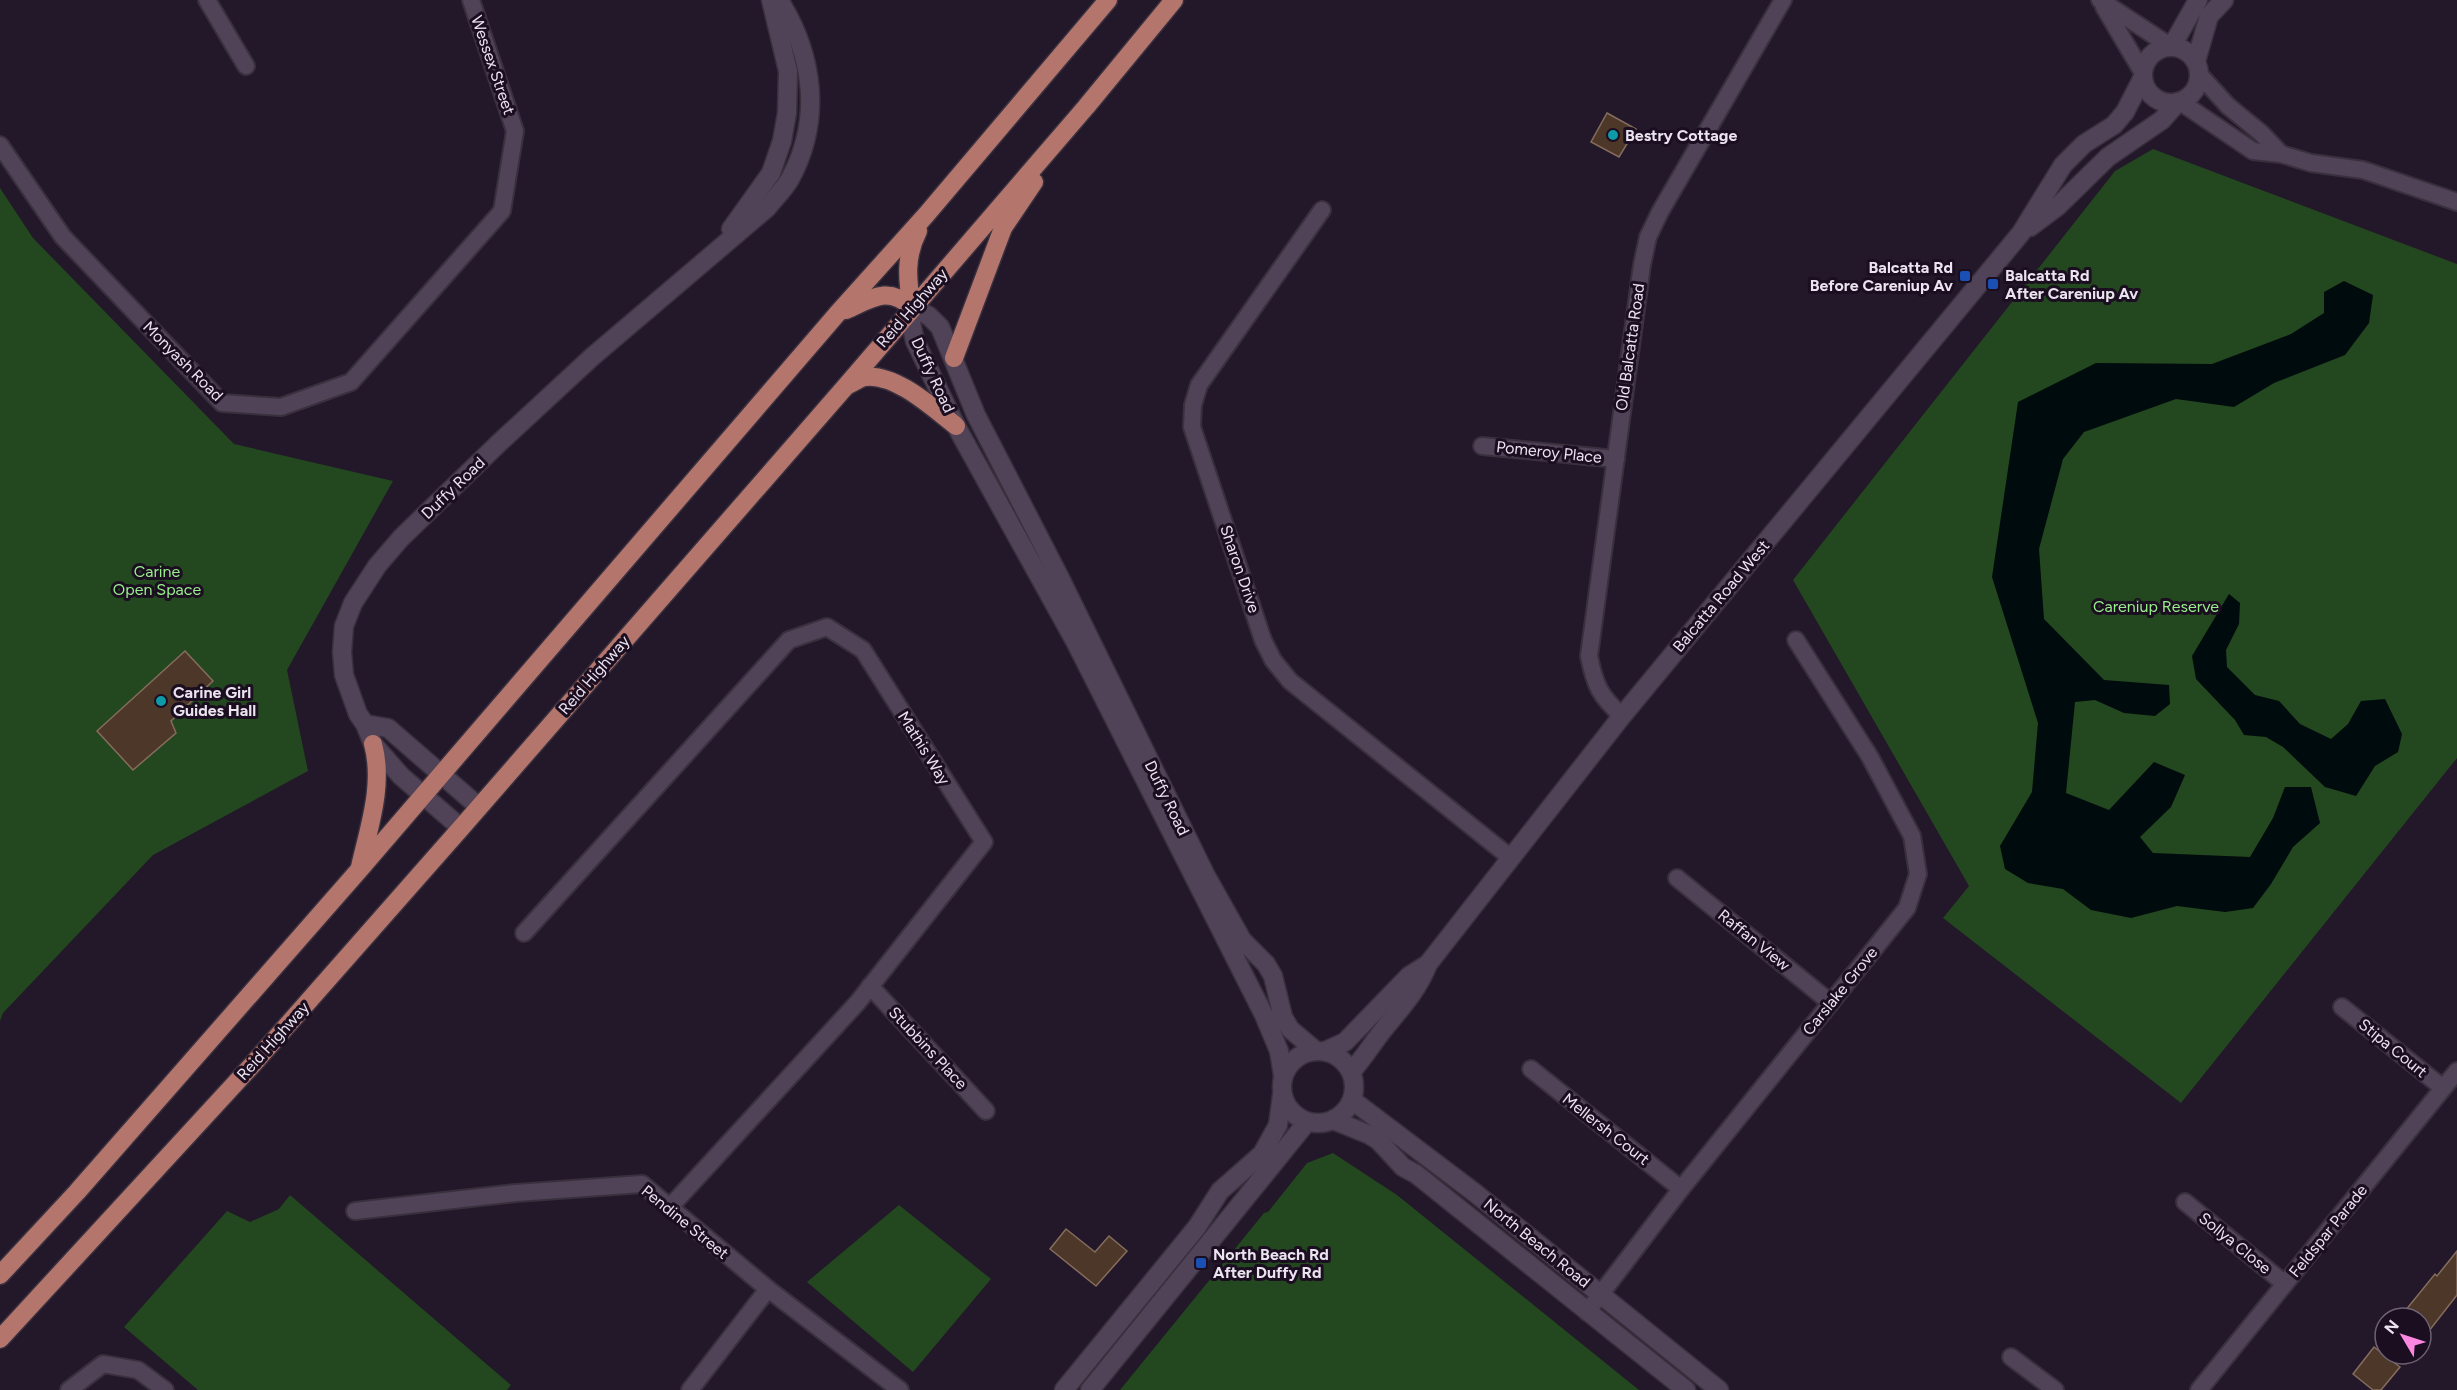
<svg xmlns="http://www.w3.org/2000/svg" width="2457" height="1390" viewBox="0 0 2457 1390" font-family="Figtree,sans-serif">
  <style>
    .green { fill: #23471e }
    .water { fill: #000b0d }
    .building { fill: #4c3728; stroke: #856d5d; stroke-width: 1.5 }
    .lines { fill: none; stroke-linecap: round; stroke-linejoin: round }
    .minor-casing { stroke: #39303e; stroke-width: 20 }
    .tertiary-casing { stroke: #39303e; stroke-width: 21 }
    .secondary-casing { stroke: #39303e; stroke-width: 21 }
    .trunk-casing { stroke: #39303e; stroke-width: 21 }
    .minor { stroke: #504257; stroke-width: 16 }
    .tertiary { stroke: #504257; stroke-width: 18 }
    .secondary { stroke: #504257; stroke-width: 18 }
    .trunk { stroke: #b4766c; stroke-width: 18 }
    .culture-dot { fill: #0f9aa8; stroke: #1a0e20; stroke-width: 2 }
    .transit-dot { fill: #1a4fb4; stroke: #1a0e20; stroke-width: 2 }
    .labels { text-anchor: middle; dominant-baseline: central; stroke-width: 6; stroke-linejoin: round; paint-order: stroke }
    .street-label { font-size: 16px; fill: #ebe3f0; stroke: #1a0e20 }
    .poi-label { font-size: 16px; font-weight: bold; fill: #ebe3f0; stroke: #1a0e20; text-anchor: start }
    .park-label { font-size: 16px; fill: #99ef8c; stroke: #1a0e20 }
  </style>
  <rect width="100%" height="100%" fill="#23172a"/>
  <!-- green -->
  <g class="green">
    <path d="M 2153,149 L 2457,264 L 2457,758 L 2181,1103 L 1943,918 L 1969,886 L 1793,580 L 2115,171 Z"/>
    <path d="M 0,188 L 33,238 L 234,444 L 393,481 L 287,670 L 308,771 L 153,855 L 3,1013 L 0,1021 Z"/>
    <path d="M 1333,1153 L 1397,1195 L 1639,1390 L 1120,1390 L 1264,1213 L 1268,1212 L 1307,1163 Z"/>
    <path d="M 290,1195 L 511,1385 L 507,1390 L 198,1390 L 124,1327 L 227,1211 L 250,1222 L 279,1209 Z"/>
    <path d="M 899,1205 L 991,1279 L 913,1372 L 807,1282 Z"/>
  </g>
  <!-- water -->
  <g class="water">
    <path d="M 2344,281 L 2373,295 L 2369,323 L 2345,355 L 2274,383 L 2234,407 L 2176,399 L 2084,432 L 2063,459 L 2039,549 L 2044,619 L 2104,680 L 2169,685 L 2170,704 L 2155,716 L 2124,713 L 2095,700 L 2075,702 L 2066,793 L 2109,810 L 2154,762 L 2185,775 L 2171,807 L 2140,837 L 2153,853 L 2250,857 L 2273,818 L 2285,787 L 2311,787 L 2320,823 L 2293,847 L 2271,884 L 2253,908 L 2225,912 L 2177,906 L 2131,918 L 2091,910 L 2063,889 L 2028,883 L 2005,869 L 2000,846 L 2032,792 L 2038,723 L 1992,577 L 2018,402 L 2096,363 L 2212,364 L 2291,334 L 2324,313 L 2324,292 Z"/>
    <path d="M 2229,594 L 2240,603 L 2239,624 L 2226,650 L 2227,667 L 2255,695 L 2279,701 L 2300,724 L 2331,739 L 2348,724 L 2361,701 L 2385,699 L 2402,734 L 2398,752 L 2375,766 L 2356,796 L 2325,787 L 2283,747 L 2266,737 L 2244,735 L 2235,720 L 2196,679 L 2192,656 Z"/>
  </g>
  <!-- building -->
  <g class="building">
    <path d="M 1607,113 L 1636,129 L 1619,157 L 1591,142 Z"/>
    <path d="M 185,651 L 213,681 L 171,721 L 176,733 L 133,770 L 97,731 Z"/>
    <path d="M 1066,1229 L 1095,1252 L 1109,1236 L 1127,1251 L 1096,1286 L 1050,1249 Z"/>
    <path d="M 2457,1251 L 2457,1295 L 2429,1331 L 2421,1324 L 2421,1318 L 2413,1318 L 2405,1311 L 2435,1274 L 2437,1276 Z"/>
    <path d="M 2374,1347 L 2400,1367 L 2381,1390 L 2373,1390 L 2353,1374 Z"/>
  </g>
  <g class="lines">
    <defs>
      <g id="minor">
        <path d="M 207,0 L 246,66"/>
        <path d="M 2100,0 L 2170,46"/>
        <path d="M 2104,7 L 2143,73"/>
        <path d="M 2199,74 L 2228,106 L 2261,133 L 2281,154"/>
        <path d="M 2179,101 L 2253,151 L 2281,154 L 2311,163 L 2363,170 L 2457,202"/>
        <path d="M 0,145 L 63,237 L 222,403 L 281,407 L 351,382 L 502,211 L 515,131 L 471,0"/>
        <path d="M 1322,210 L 1199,385 L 1193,405 L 1192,427 L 1263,640 L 1273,660 L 1290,681 L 1511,858"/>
        <path d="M 1482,446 L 1616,459"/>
        <path d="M 1622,716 C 1600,696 1595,686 1589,656 L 1642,265 L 1648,237 L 1660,212 L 1783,0"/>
        <path d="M 1677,878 L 1831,1003"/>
        <path d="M 524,933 L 789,640 L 827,627 L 863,650 L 984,842 L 858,1002 L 670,1207"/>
        <path d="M 870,986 L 986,1111"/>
        <path d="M 2342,1007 L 2443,1088"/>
        <path d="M 1531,1069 L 1681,1189"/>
        <path d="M 2185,1202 L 2285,1284"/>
        <path d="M 355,1211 L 516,1193 L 642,1184 L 768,1289 L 900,1390"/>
        <path d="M 1587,1312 L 1681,1189 L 1907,908 L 1918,874 L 1912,836 L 1870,757 L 1796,640"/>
        <path d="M 2011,1357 L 2055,1390"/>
        <path d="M 69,1390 L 103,1364 L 138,1370 L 165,1390"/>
        <path d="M 690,1390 L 768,1289"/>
        <path d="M 2199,1390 L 2457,1071"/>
      </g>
      <g id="tertiary">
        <path d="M 2172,46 L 2198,0"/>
        <circle cx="2171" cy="75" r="28"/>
        <path d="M 2196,61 L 2209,16 L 2224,0"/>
        <path d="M 2030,227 L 2058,206 L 2108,157 L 2162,120 L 2178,102"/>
        <path d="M 1325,1051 L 1345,1042 L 1409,976 L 1428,964"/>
        <path d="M 1351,1072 C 1363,1059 1372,1044 1383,1030 C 1400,1009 1418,990 1428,964 L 1622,716 L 2021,233 L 2063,165 L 2084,144 L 2114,125 L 2125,112 L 2143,77"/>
      </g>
      <g id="secondary">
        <path d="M 731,229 L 771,173 L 782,141 L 787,113 L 788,71 L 771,0"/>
        <path d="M 365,724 L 388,728 L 479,807"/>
        <path d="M 461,828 L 401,776 L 373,744 L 365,724 L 358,714 L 344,675 L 342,652 L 344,626 L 353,603 L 377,566 L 401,538 L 499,443 L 592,357 L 767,208 C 775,198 784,189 790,179 C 822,120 814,56 779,0"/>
        <circle cx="1318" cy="1087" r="36"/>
        <path d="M 1283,1075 L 1279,1051 L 1264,1015 L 1076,643 L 956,426 L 915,341 L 911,323 L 912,307 L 929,316 L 940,327 L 976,415 L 1060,578 L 1206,876 L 1242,940 L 1266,964 L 1273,976 L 1283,1017 L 1290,1029 L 1316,1051"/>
        <path d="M 1352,1100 L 1475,1193 L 1719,1390"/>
        <path d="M 1333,1120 L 1370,1135 L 1378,1140 L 1403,1167 L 1416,1174 L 1686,1390"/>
        <path d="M 1064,1390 L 1197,1227 L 1220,1191 L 1262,1154 L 1278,1125 L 1282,1095"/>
        <path d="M 1090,1390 L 1307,1122"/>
      </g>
      <g id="trunk">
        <path d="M 912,307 C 907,280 905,256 918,231"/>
        <path d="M 846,310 C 873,298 887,286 912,307"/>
        <path d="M 954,358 L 1003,228 L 1034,182"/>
        <path d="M 848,385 C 853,383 860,378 865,377 C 896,373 934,409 956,426"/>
        <path d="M 360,867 C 369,827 384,785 373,744"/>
        <path d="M 0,1275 L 77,1192 L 360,869 L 837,314 L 926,215 L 1108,0"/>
        <path d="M 0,1339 L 254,1063 L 461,828 L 846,386 L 1086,107 L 1174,0"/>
      </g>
    </defs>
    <!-- minor casing -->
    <use href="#minor" class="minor-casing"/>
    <!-- tertiary casing -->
    <use href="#tertiary" class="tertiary-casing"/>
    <!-- secondary casing -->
    <use href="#secondary" class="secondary-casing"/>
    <!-- trunk casing -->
    <use href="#trunk" class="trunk-casing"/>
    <!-- minor -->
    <use href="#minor" class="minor"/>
    <!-- tertiary -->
    <use href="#tertiary" class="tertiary"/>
    <!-- secondary -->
    <use href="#secondary" class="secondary"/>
    <!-- trunk -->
    <use href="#trunk" class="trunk"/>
  </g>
  <!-- markers -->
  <g class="culture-dot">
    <circle cx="1613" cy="135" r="6"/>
    <circle cx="161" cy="701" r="6"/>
  </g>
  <g class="transit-dot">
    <rect x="1959" y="270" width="12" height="12" rx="3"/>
    <rect x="1987" y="278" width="12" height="12" rx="3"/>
    <rect x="1195" y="1257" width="12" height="12" rx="3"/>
  </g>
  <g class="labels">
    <!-- street labels -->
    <g class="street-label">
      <text transform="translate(493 65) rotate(71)">Wessex Street</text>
      <text transform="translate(912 308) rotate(-49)">Reid Highway</text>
      <text transform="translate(1630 347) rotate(-82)">Old Balcatta Road</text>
      <text transform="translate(183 361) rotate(45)">Monyash Road</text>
      <text transform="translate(933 375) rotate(65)">Duffy Road</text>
      <text transform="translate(1549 452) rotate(6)">Pomeroy Place</text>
      <text transform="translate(453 488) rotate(-44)">Duffy Road</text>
      <text transform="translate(1240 569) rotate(71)">Sharon Drive</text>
      <text transform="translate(1721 596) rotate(-50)">Balcatta Road West</text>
      <text transform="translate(594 675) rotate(-49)">Reid Highway</text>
      <text transform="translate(924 748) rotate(58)">Mathis Way</text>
      <text transform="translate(1167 798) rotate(64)">Duffy Road</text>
      <text transform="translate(1754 940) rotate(39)">Raffan View</text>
      <text transform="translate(1840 991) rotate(-51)">Carslake Grove</text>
      <text transform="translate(273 1041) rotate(-48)">Reid Highway</text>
      <text transform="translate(928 1048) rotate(47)">Stubbins Place</text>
      <text transform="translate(2393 1048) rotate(39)">Stipa Court</text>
      <text transform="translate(1606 1129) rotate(38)">Mellersh Court</text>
      <text transform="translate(685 1222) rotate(39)">Pendine Street</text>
      <text transform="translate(2328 1231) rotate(-51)">Feldspar Parade</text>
      <text transform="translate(1537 1243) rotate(39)">North Beach Road</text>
      <text transform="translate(2235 1243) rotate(39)">Sollya Close</text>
    </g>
    <!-- poi labels -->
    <g class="poi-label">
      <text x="1625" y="135">Bestry Cottage</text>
      <text x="1953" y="267" text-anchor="end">Balcatta Rd<tspan x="1953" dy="18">Before Careniup Av</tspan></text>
      <text x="2005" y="275">Balcatta Rd<tspan x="2005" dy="18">After Careniup Av</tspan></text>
      <text x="173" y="692">Carine Girl<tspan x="173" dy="18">Guides Hall</tspan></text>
      <text x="1213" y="1254">North Beach Rd<tspan x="1213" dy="18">After Duffy Rd</tspan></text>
    </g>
    <!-- park labels -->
    <g class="park-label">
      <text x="157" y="571">Carine<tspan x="157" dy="18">Open Space</tspan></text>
      <text x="2156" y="606">Careniup Reserve</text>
    </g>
  </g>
  <!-- north arrow -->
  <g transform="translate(2403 1336) rotate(309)"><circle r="28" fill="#1a0e20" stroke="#6e6373" stroke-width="1.5"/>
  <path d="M0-4.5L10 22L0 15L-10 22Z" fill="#fd86e1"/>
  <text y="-9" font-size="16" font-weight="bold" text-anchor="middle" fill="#ebe3f0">N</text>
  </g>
</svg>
